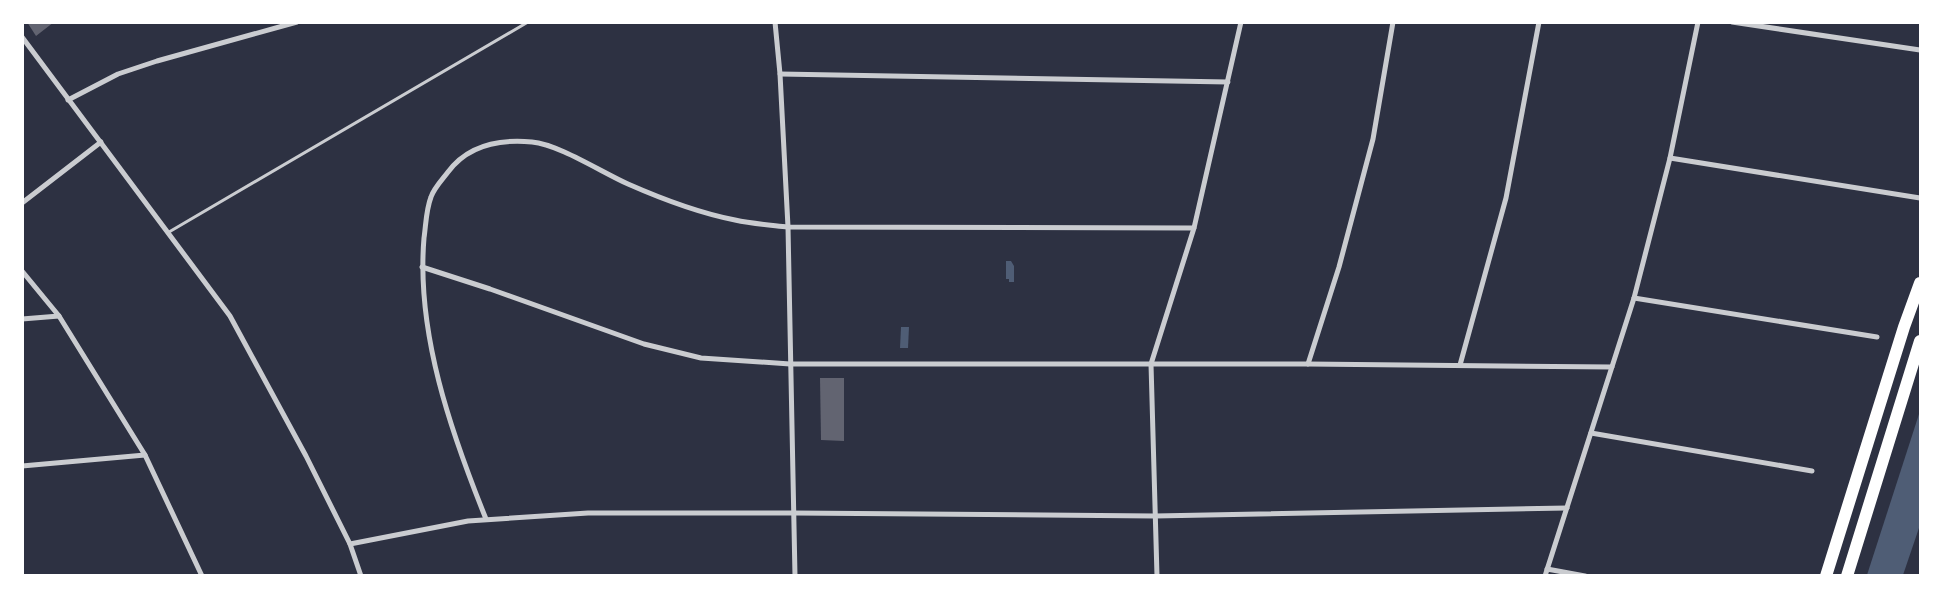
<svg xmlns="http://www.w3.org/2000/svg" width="1943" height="598" viewBox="0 0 1943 598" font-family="Jost,sans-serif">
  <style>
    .water { fill: #4f5d75 }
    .building { fill: #626471 }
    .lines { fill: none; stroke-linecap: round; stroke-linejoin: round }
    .service { stroke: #caccd0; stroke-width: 3 }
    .minor { stroke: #caccd0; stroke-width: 5 }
    .motorway { stroke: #fff; stroke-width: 12 }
  </style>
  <rect width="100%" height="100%" fill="#2d3142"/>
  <!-- water -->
  <g class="water">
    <path d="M 1006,261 L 1011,261 L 1014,266 L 1014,282 L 1009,282 L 1009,279 L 1006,279 Z"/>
    <path d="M 901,327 L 909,327 L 908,348 L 900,348 Z"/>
    <path d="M 1920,411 L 1920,525 L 1903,575 L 1867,575 Z"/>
  </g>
  <!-- building -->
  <g class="building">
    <path d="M 27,22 L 54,22 L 36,36 Z"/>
    <path d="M 820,378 L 844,378 L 844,441 L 821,440 Z"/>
  </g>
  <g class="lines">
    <!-- service -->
    <path class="service" d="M 169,232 L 528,22"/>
    <!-- minor -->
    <g class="minor">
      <path d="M 775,22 L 780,74 L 788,227 L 795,576"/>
      <path d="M 1732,22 L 1920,50"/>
      <path d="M 22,37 L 230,316 L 306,456 L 350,544 L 361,576"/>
      <path d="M 780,74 L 1228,82"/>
      <path d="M 68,100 L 118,74 L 157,61 L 297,22"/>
      <path d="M 1670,158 L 1920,198"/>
      <path d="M 22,203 L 101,142"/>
      <path d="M 422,267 L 490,289 L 644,344 L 701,358 L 790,364 L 1308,364 L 1612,367"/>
      <path d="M 22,271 L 59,316 L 145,455 L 202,576"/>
      <path d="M 1634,298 L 1877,337"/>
      <path d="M 22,319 L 59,316"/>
      <path d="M 1308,364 L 1339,267 L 1373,139 L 1393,22"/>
      <path d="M 1460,365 L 1506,198 L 1539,22"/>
      <path d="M 1591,433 L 1812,471"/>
      <path d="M 22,466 L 145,455"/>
      <path d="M 486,519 C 451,432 416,333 424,238 C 426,224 426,210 431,197 C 434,188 442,180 448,172 C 468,145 500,139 532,142 C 558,144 603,173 628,184 C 662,199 699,213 735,220 C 753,224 770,225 788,227 L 1194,228"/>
      <path d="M 350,544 L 468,521 L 588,513 L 794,513 L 1155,516 L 1567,508"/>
      <path d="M 1547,569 L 1585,576"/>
      <path d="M 1157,576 L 1151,364 L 1194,228 L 1241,22"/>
      <path d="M 1545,576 L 1634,298 L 1670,158 L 1698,22"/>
    </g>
    <!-- motorway -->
    <g class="motorway">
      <path d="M 1826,576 L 1904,327 L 1920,283"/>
      <path d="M 1847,576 L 1920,341"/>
    </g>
  </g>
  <!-- border -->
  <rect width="1943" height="598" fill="none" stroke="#ffffff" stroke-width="48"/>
</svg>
